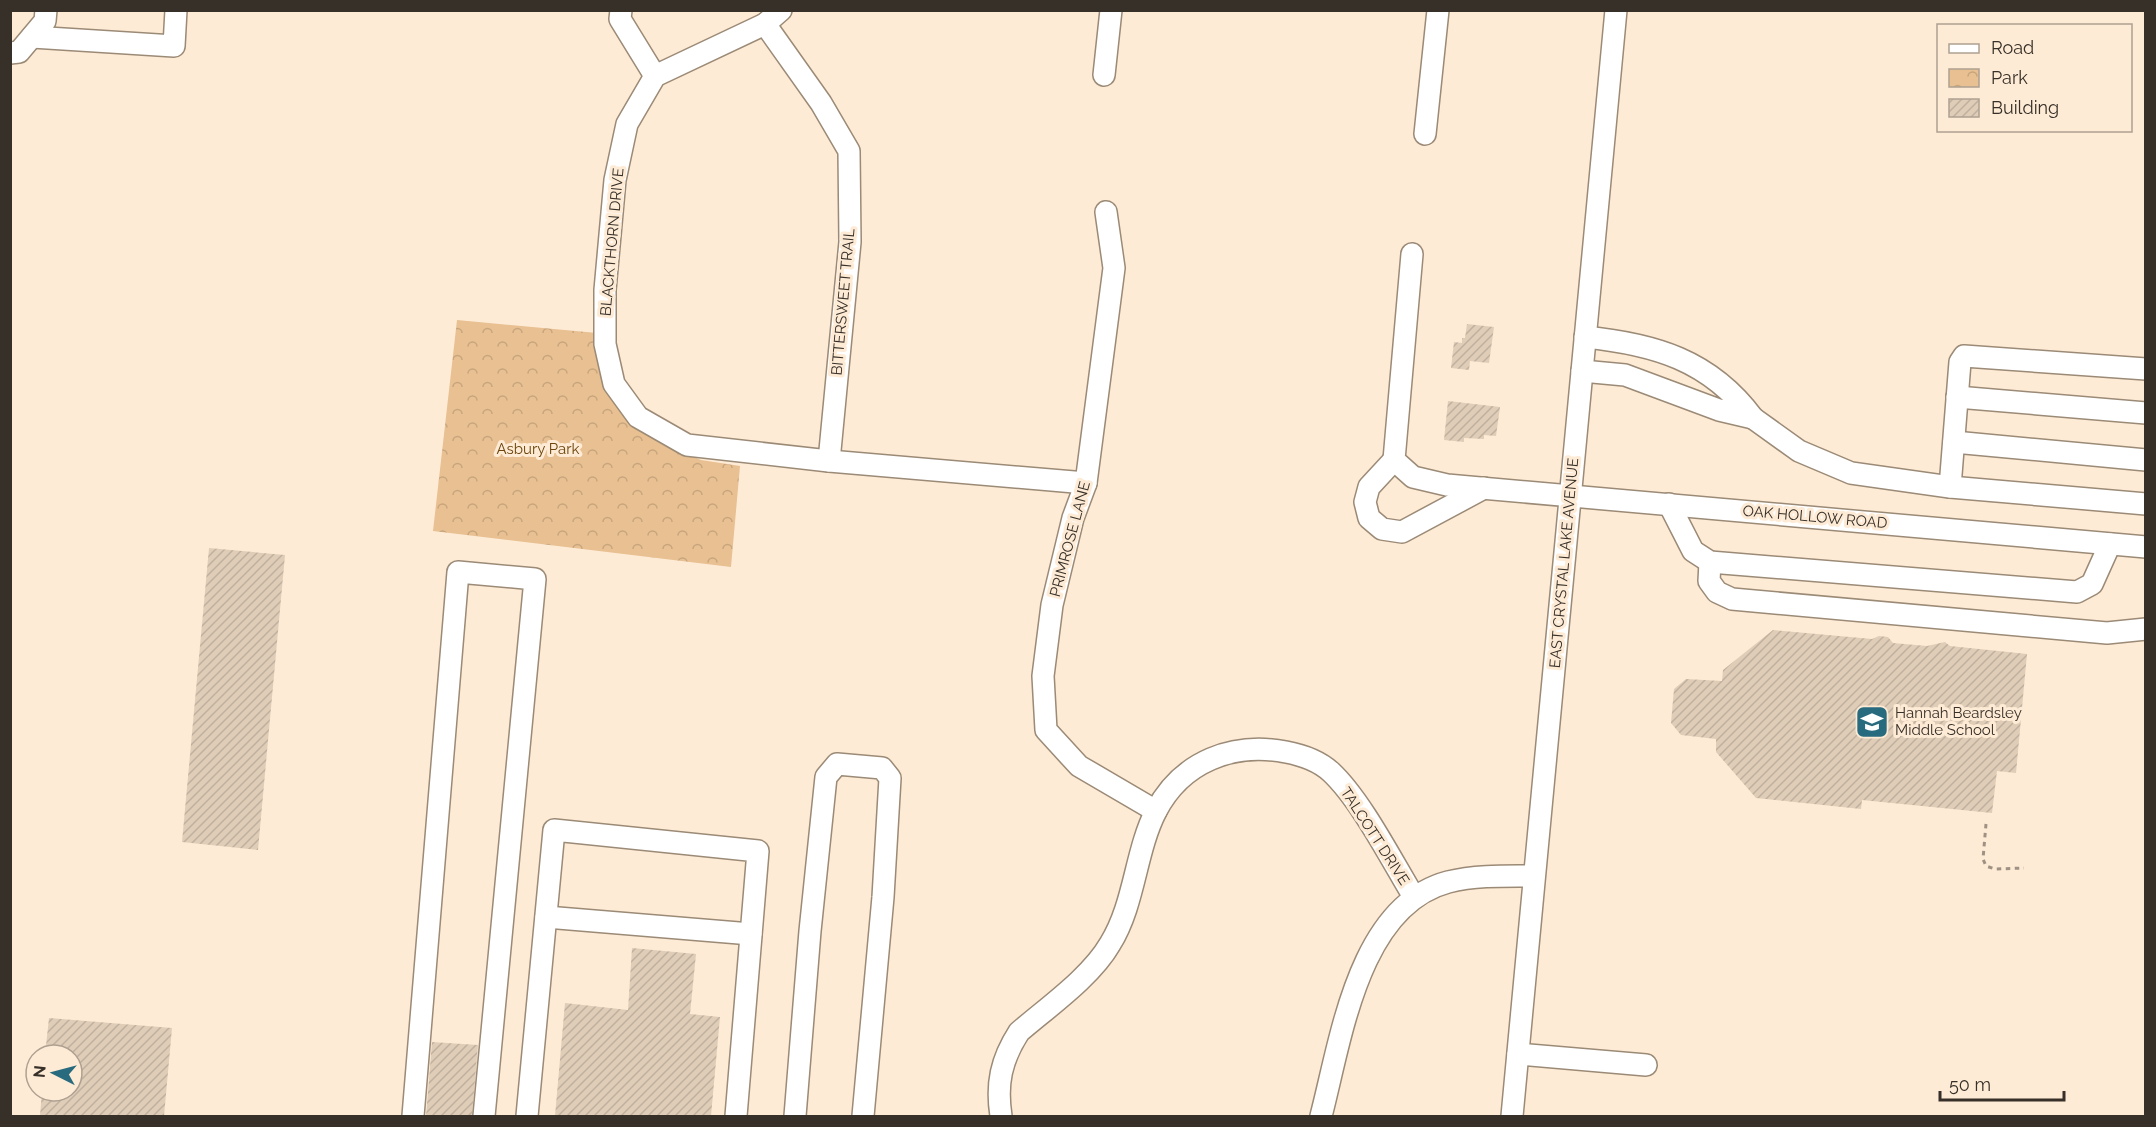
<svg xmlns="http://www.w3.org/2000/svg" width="2156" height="1127" viewBox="0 0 2156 1127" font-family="Raleway,sans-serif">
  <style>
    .park { fill: url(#park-crowns) }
    .building { fill: url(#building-hatch) }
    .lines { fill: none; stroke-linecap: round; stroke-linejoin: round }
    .minor-casing { stroke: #9b8a76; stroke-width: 24 }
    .path { stroke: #9f9283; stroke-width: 3; stroke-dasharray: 4.5 4.5; stroke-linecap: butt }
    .minor { stroke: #fff; stroke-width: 21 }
    .labels { text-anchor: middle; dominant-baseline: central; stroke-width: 6; stroke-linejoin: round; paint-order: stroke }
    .street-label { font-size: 15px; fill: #373028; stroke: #feebd6 }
    .park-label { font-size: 15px; fill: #6c460c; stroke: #feebd6 }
    .poi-label { font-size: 15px; fill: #373028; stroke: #feebd6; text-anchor: start }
  </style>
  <defs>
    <pattern id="park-crowns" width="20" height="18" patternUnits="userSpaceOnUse" patternTransform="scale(1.5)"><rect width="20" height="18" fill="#e8c091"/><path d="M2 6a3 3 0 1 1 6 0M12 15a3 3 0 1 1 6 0" fill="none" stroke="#c8a57d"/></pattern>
    <pattern id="building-hatch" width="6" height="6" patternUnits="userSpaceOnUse" patternTransform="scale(1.5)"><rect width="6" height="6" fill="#dfcdb8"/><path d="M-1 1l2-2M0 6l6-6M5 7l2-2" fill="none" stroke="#c0b09e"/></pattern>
  </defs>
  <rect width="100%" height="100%" fill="#feebd6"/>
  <!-- park -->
  <path class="park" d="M 457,320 L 597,333 L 610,387 L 673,448 L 701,460 L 740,466 L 731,567 L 433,531 Z"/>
  <!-- building -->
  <g class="building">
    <path d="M 1467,324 L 1494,327 L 1489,363 L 1470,361 L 1469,370 L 1451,368 L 1454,342 L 1462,343 L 1462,338 L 1465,338 Z"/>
    <path d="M 1448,401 L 1500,407 L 1496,436 L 1484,435 L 1484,439 L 1464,438 L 1464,442 L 1444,440 Z"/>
    <path d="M 209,548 L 285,555 L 258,850 L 182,842 Z"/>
    <path d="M 1773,630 L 1872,639 L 1879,636 L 1888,637 L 1893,643 L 1927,646 L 1945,642 L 1950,646 L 2027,654 L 2016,773 L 1997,771 L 1992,813 L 1862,800 L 1861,809 L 1756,798 L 1716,752 L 1716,739 L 1681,735 L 1671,723 L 1674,689 L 1686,679 L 1722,681 L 1723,670 Z"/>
    <path d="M 632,948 L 696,954 L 690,1014 L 720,1017 L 711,1116 L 555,1116 L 565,1003 L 628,1010 Z"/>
    <path d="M 49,1018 L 172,1028 L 164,1116 L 40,1116 L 42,1091 L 72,1091 L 72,1055 L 45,1055 Z"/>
    <path d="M 432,1042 L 478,1045 L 472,1116 L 426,1116 Z"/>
  </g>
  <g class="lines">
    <defs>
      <g id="minor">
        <path d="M 621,10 L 620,19 L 655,76"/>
        <path d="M 781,10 L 765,24 L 655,76 L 627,124 L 615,180 L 605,290 L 605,344 L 614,384 L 638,417 L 687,445 L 829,461 L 1086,483"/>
        <path d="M 765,24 L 821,103 L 849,151 L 850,242 L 829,461"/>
        <path d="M 32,37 L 174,46 L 176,10"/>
        <path d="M 10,53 L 19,52 L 45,21 L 46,10"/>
        <path d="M 1104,75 L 1111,10"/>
        <path d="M 1425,134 L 1438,10"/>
        <path d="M 1106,212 L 1114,268 L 1086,483 L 1073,518 L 1052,605 L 1043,676 L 1046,730 L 1079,766 L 1156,811"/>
        <path d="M 1412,254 L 1394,460 L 1413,477 L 1447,485 L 2146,547"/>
        <path d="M 1582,371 L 1625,375 L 1719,410 L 1753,418 C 1710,360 1654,344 1585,337"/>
        <path d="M 1957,397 L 2146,413"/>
        <path d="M 1753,418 L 1799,451 L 1851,473 L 1950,487 L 2146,504"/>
        <path d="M 1954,442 L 2146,460"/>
        <path d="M 1394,460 L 1369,487 L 1365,502 L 1369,518 L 1382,529 L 1402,532 L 1484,488"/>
        <path d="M 1950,487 L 1960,362 L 1964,356 L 2146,369"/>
        <path d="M 1669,504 L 1693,551 L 1710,562 L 2077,592 L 2092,584 L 2110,544"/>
        <path d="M 1710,562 L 1709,581 L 1717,592 L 1732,599 L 2107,633 L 2146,629"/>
        <path d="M 546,917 L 751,934"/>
        <path d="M 1518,1054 L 1646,1065"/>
        <path d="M 413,1116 L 458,572 L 535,579 L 484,1116"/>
        <path d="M 527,1116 L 554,830 L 758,851 L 736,1116"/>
        <path d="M 795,1116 L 810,931 L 826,777 L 837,764 L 882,768 L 890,778 L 883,897 L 863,1116"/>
        <path d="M 1001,1116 C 996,1084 1001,1060 1019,1032 C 1048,1007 1091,977 1110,944 C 1135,904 1135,852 1156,811 C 1182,761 1233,742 1286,752 C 1302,755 1319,761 1331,772 C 1361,800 1392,861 1414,897"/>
        <path d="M 1321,1116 C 1341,1040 1358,906 1448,882 C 1476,875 1506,876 1534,876"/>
        <path d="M 1512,1116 L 1616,10"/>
      </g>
    </defs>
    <!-- minor casing -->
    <use href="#minor" class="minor-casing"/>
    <!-- path -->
    <path class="path" d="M 1986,824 L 1983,859 L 1986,866 L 1995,869 L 2024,868"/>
    <!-- minor -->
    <use href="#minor" class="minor"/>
  </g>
  <!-- icons -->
  <defs>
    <symbol id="school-square" viewBox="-11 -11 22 22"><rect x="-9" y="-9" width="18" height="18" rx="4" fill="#296b7e" stroke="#feebd6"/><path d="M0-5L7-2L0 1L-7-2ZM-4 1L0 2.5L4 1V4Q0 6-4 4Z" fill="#fff"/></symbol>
  </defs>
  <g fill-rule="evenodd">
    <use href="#school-square" x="1853" y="703" width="38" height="38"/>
  </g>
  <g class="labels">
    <!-- street labels -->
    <g class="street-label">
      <text transform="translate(612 242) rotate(-85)">BLACKTHORN DRIVE</text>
      <text transform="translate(843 302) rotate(-85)">BITTERSWEET TRAIL</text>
      <text transform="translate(1815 517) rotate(5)">OAK HOLLOW ROAD</text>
      <text transform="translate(1070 539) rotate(-75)">PRIMROSE LANE</text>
      <text transform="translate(1564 563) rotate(-85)">EAST CRYSTAL LAKE AVENUE</text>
      <text transform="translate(1375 836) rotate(57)">TALCOTT DRIVE</text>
    </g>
    <!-- park labels -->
    <g class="park-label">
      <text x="538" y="449">Asbury Park</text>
    </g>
    <!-- poi labels -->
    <g class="poi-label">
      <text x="1895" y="713">Hannah Beardsley<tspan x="1895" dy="17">Middle School</tspan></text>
    </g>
  </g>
  <!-- border -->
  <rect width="2156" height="1127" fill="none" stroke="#373028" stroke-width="24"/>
  <!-- legend -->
  <rect x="1937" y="24" width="195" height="108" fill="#feebd6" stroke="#aea090" stroke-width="1.5"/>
  <rect x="1949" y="44" width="30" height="9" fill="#ffffff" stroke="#aea090" stroke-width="1.5"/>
  <text x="1991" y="54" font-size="18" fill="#373028">Road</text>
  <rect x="1949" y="69" width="30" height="18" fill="url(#park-crowns)" stroke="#aea090" stroke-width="1.5"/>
  <text x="1991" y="84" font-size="18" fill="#373028">Park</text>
  <rect x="1949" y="99" width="30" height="18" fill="url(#building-hatch)" stroke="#aea090" stroke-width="1.5"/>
  <text x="1991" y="114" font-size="18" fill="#373028">Building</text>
  <!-- north arrow -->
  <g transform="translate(54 1073) rotate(276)"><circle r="28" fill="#feebd6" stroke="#aea090" stroke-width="1.5"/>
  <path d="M0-4.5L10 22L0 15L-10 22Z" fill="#296b7e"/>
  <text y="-9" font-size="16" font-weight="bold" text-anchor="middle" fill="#373028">N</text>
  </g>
  <!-- scale -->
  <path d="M1940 1091v9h124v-9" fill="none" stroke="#373028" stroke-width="3"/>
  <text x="1949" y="1091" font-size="18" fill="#373028" stroke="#feebd6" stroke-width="4.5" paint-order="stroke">50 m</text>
</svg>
